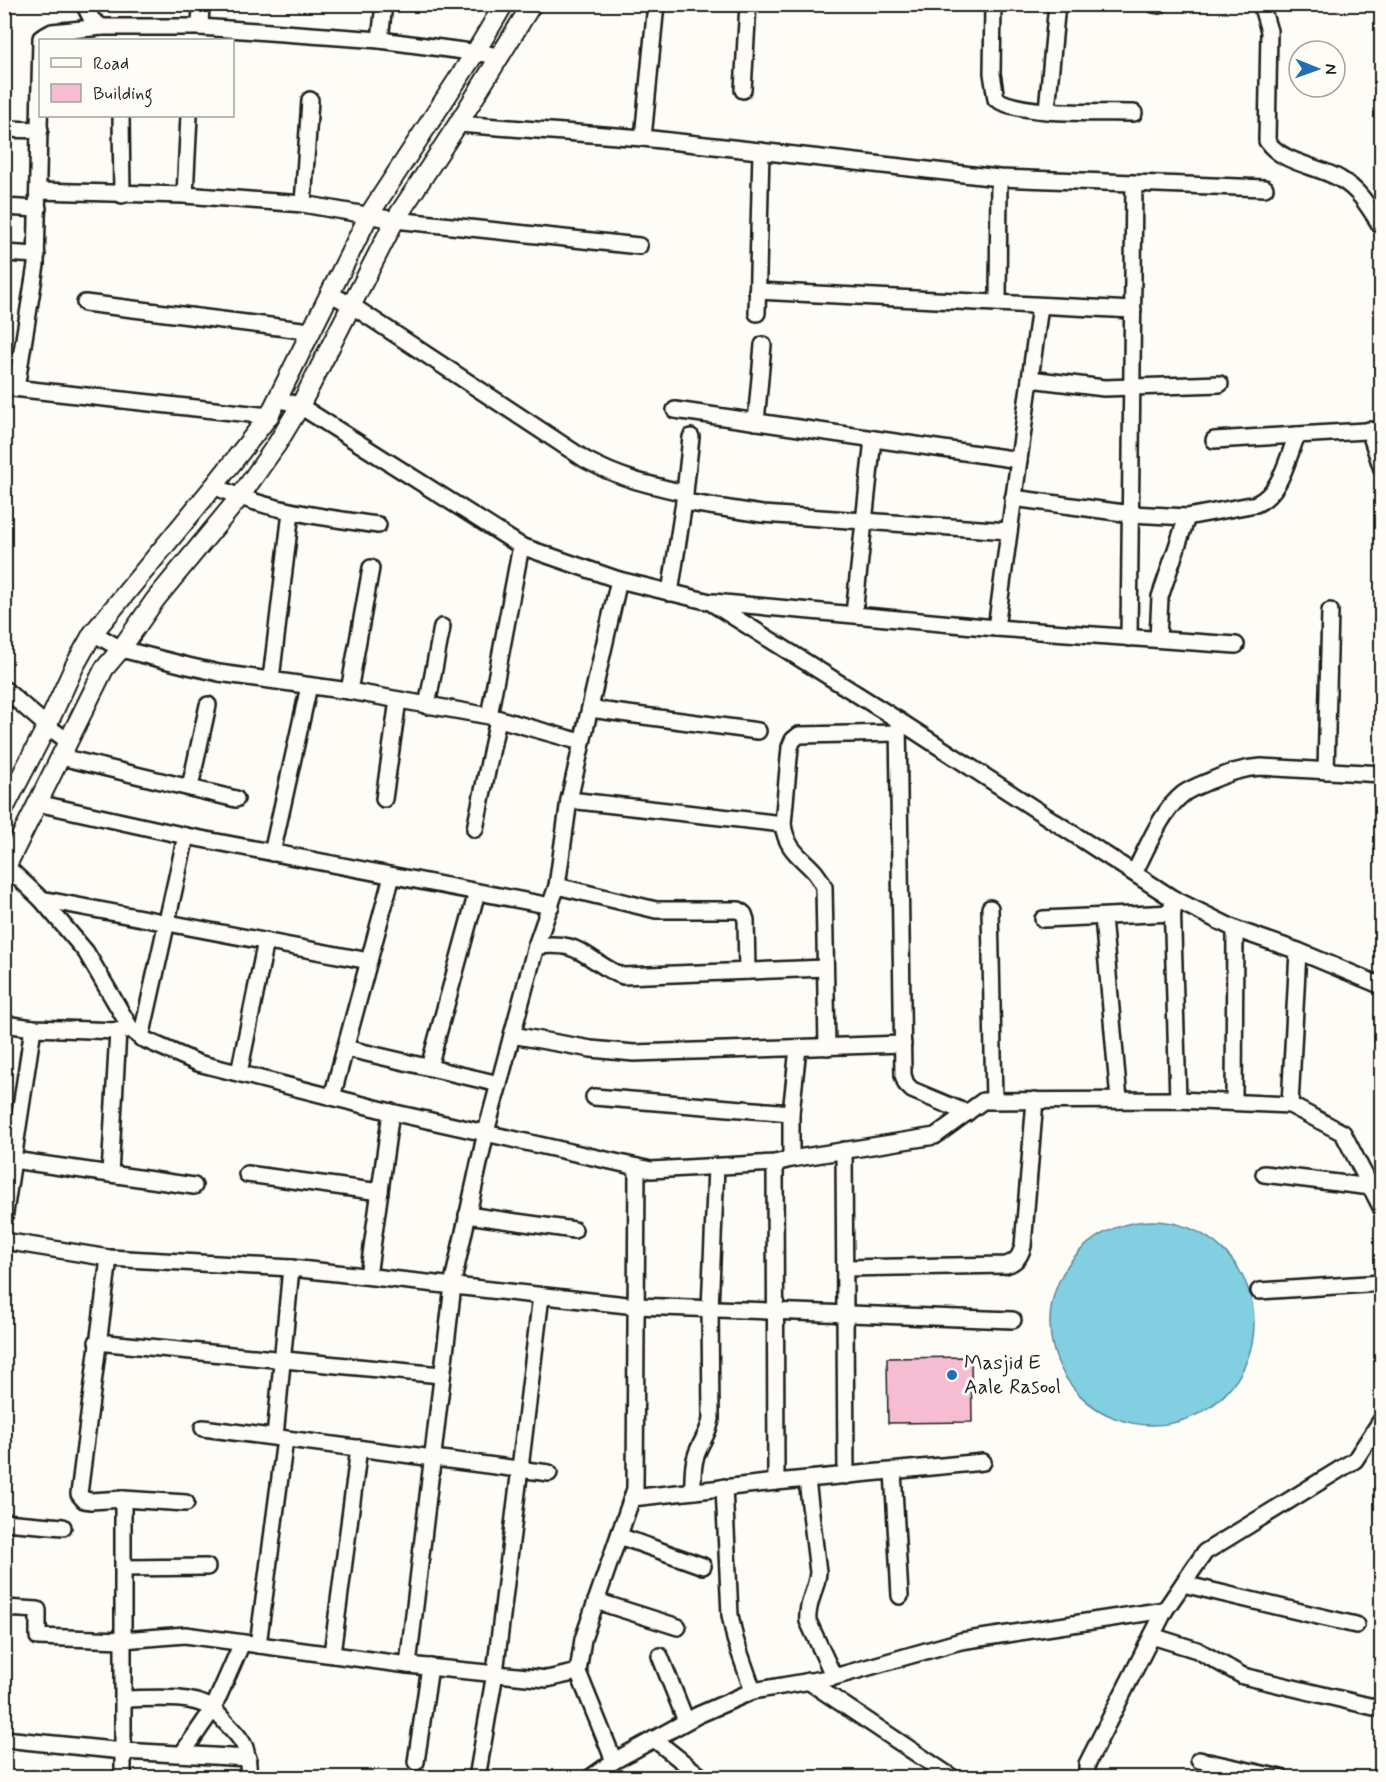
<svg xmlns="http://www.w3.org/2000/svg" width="1386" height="1782" viewBox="0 0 1386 1782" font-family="Mynerve,sans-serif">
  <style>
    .water { fill: #82cfe1; stroke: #598792; stroke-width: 1.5 }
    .building { fill: #f6bdd2; stroke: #1c1c1c; stroke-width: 1.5 }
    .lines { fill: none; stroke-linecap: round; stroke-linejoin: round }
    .minor-casing { stroke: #1c1c1c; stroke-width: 20 }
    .tertiary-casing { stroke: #1c1c1c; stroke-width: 22 }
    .minor { stroke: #fdfcf7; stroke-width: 15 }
    .tertiary { stroke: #fdfcf7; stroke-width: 18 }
    .poi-dot { fill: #1f6fb2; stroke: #fdfcf7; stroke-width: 2 }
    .labels { text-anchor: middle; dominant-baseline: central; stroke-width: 6; stroke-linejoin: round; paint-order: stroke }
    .poi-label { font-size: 21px; fill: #1c1c1c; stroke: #fdfcf7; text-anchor: start }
  </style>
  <rect width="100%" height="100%" fill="#fdfcf7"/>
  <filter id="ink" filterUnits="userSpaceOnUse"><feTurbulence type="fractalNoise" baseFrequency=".0167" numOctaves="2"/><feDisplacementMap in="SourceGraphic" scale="12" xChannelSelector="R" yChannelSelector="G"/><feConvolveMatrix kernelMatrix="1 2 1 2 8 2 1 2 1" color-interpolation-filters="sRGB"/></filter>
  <g filter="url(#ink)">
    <!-- water -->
    <circle class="water" cx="1152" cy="1323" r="102"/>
    <!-- building -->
    <path class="building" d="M 971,1357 L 972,1422 L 888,1423 L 887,1358 Z"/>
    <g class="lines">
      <defs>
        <g id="minor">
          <path d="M 84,4 L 92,20 L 102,27 L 200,27 L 380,40 L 501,56"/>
          <path d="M 993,4 L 992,73 L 996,99 C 1022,116 1101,112 1134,113"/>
          <path d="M 1153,4 L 1159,5"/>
          <path d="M 1261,4 L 1269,31 L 1267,141 C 1283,164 1317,165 1340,179 C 1360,190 1370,209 1382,228"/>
          <path d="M 200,27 L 201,4"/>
          <path d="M 380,40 L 384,4"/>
          <path d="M 743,90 L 748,4"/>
          <path d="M 1047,110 L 1057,4"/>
          <path d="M 121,116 L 122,195"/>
          <path d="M 458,124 L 643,138 L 999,178 L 1265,188"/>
          <path d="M 4,129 L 40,130"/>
          <path d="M 643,138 L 656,4"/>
          <path d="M 38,191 L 185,195 L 303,204 L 395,220 L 639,246"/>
          <path d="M 185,195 L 189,116"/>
          <path d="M 303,204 L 310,100"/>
          <path d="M 4,207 L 38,209"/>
          <path d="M 4,253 L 37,255"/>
          <path d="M 757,291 L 1133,310"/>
          <path d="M 329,293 L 351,305 L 586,460 C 622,479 646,484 685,493"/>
          <path d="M 85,303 L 310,331"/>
          <path d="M 998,303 L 999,178"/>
          <path d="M 757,313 L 761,151"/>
          <path d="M 1030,379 L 1104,388 L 1220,384"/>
          <path d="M 4,387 L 269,416"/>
          <path d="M 16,388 L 36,265 L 41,38 L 52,32 L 102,27"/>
          <path d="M 279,399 L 300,406 L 521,546 L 619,580 L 569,800 L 557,886 L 536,946 L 486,1132 L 454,1277 L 408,1665"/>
          <path d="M 675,410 L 1019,460"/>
          <path d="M 756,422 L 763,345"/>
          <path d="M 1369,430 L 1382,469"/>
          <path d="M 1214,440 L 1382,430"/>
          <path d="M 214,486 C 266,511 322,517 378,525"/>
          <path d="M 1013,498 L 1131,514 L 1187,517 L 1256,504 C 1281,493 1287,459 1297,435"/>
          <path d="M 684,502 L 762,514 L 1009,531"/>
          <path d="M 619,580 L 710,602 L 898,720 L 1172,898 L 1235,929 L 1298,951 L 1382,986"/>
          <path d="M 670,593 L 684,502 L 691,437"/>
          <path d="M 713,602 L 996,628 L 1236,645"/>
          <path d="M 854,614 L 873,439"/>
          <path d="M 996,628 L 1040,306"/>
          <path d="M 93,633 L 121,649 L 188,666 L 219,673 L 349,691 L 489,716 L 581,742"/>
          <path d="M 1129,638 L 1134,184"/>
          <path d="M 1158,639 L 1160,597 L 1187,517"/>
          <path d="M 271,679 L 291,512"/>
          <path d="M 4,689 L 47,726 L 68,741"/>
          <path d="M 349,691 L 371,568"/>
          <path d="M 427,706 L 442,627"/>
          <path d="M 590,709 L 758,731"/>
          <path d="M 489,716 L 521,546"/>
          <path d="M 898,720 L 903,1075 L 906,1084 L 912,1090 L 967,1113"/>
          <path d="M 61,757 L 236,799"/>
          <path d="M 1326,771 L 1330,611"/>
          <path d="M 190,787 L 208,705"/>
          <path d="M 384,799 L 398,700"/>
          <path d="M 569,800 L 783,824"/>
          <path d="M 37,803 L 186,836 L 551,906"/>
          <path d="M 475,829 L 498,719"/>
          <path d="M 272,853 L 309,686"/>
          <path d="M 7,867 L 41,899 L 86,952 L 131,1029 L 141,1038 L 198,1063 L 391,1112 L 651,1170 L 775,1163 L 791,1159 L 935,1136 L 983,1101 L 1178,1100 L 1290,1105 L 1343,1133 L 1382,1209"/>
          <path d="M 1134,873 C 1147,849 1161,811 1183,794 C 1191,788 1203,784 1212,780 C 1229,773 1243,768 1261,767 L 1382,774"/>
          <path d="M 557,886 L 656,910 L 739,910 L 744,914 L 746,920 L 747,971"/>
          <path d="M 1172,898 L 1178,1100"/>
          <path d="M 41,899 L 369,961"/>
          <path d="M 990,908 L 994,1101"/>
          <path d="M 1103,917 L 1119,1100"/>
          <path d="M 1043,919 L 1173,913"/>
          <path d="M 536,946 C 547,945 558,944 569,947 C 588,952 602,969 623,976 L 825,968"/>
          <path d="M 4,1024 L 33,1028 L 118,1031 L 126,1030"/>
          <path d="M 512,1035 L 591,1049 L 634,1053 L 903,1044"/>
          <path d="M 141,1038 L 186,836"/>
          <path d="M 827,1047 L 824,887 C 813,860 787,858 783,824 L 790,747 L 793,740 L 799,735 L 898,733"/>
          <path d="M 345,1048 L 499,1084"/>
          <path d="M 429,1067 L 477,892"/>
          <path d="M 239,1073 L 266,941"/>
          <path d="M 332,1097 L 392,876"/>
          <path d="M 594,1097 L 791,1113"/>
          <path d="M 1234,1102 L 1235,929"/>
          <path d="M 1290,1105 L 1298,951"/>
          <path d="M 844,1150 L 846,1476"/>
          <path d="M 791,1159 L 791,1113 L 798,1048"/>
          <path d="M 13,1160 L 194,1186"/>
          <path d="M 775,1163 L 776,1482"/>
          <path d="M 110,1174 L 118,1031"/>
          <path d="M 247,1174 L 380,1192"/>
          <path d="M 1264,1174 L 1371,1187"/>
          <path d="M 467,1215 L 574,1230"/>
          <path d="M 4,1219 L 33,1028"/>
          <path d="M 4,1241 L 109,1258 L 291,1268 L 636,1306 L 1013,1320"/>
          <path d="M 109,1258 L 79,1494 L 84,1500 L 91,1501 L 123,1499 L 186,1503"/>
          <path d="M 845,1268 L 1006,1265 C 1016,1262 1020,1257 1023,1246 L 1035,1100"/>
          <path d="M 368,1276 L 391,1112"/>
          <path d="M 1259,1291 L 1382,1283"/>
          <path d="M 97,1342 L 441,1375"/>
          <path d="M 203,1428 L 549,1473"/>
          <path d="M 275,1437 L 291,1268"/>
          <path d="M 893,1471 L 900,1596"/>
          <path d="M 807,1480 L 818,1572 C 817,1589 806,1604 808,1621 L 834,1677"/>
          <path d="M 724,1487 L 730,1615 L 735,1639 L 753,1691"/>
          <path d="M 693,1491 C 693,1479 692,1467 696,1456 C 700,1443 709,1433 711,1419 L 710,1309 L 716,1167"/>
          <path d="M 632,1498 L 776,1482 L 983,1462"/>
          <path d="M 123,1499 L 123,1778"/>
          <path d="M 4,1522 L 63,1527"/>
          <path d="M 619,1536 L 703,1566"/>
          <path d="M 123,1568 L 207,1567"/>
          <path d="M 1183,1584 L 1356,1625"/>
          <path d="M 596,1601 L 678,1627"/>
          <path d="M 4,1608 L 38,1610 L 38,1637 L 123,1640 L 185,1635 L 408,1665 L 547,1679 L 578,1672"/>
          <path d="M 1152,1636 L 1197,1650 L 1243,1676 L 1382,1709"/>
          <path d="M 258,1645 L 285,1439"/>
          <path d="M 332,1654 L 359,1448"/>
          <path d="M 660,1656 L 686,1721"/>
          <path d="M 808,1681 L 953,1778"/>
          <path d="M 123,1699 C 149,1699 189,1694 211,1708 C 217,1712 222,1719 227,1724 C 248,1745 247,1749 249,1778"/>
          <path d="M 4,1739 L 123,1751 L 248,1758"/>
          <path d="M 654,1739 L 703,1778"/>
          <path d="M 182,1754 L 213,1709 L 242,1643"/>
          <path d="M 1199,1760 L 1281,1778"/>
          <path d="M 614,1761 L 578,1672 L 583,1639 L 635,1489 L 637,1167"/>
          <path d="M 416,1762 L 430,1667"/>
          <path d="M 477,1778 L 495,1673 L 541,1296"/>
          <path d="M 590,1778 L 614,1761 L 698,1715 L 753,1691 L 834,1677 L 961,1641 L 1165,1610"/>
          <path d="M 1087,1778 L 1087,1764 L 1165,1610 L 1205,1552 L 1355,1460 L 1382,1419"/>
        </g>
        <g id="tertiary">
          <path d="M 4,809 L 47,726 L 75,665 L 93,633 L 214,486 L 269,416 L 369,215 L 475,53 L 504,4"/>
          <path d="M 4,871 L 104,669 L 121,649 L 155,600 L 239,498 L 277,444 L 300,406 L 395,220 L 458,124 L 532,4"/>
        </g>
      </defs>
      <!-- minor casing -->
      <use href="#minor" class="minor-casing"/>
      <!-- tertiary casing -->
      <use href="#tertiary" class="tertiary-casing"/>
      <!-- minor -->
      <use href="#minor" class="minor"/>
      <!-- tertiary -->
      <use href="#tertiary" class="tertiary"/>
    </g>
  </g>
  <!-- markers -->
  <circle class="poi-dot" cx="952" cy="1375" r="6"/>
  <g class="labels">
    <!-- poi labels -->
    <g class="poi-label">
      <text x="964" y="1363">Masjid E<tspan x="964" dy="24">Aale Rasool</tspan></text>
    </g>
  </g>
  <!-- margin -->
  <rect width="1386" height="1782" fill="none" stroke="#fdfcf7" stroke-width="24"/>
  <rect x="12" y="12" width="1362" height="1758" fill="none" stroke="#1c1c1c" stroke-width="2" filter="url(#ink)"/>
  <!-- legend -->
  <rect x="39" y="39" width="195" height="78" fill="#fdfcf7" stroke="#a3a29f" stroke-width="1.5"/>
  <rect x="51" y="58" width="30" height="9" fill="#fdfcf7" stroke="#a3a29f" stroke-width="1.5"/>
  <text x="93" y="69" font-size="18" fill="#1c1c1c">Road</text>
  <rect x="51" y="84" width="30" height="18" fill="#f6bdd2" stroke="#a3a29f" stroke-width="1.5"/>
  <text x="93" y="99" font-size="18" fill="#1c1c1c">Building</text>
  <!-- north arrow -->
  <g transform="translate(1317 69) rotate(91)"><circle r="28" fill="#fdfcf7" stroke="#a3a29f" stroke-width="1.5"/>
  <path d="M0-4.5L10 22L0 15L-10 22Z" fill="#1f6fb2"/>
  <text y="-9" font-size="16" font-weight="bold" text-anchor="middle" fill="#1c1c1c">N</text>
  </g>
</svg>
